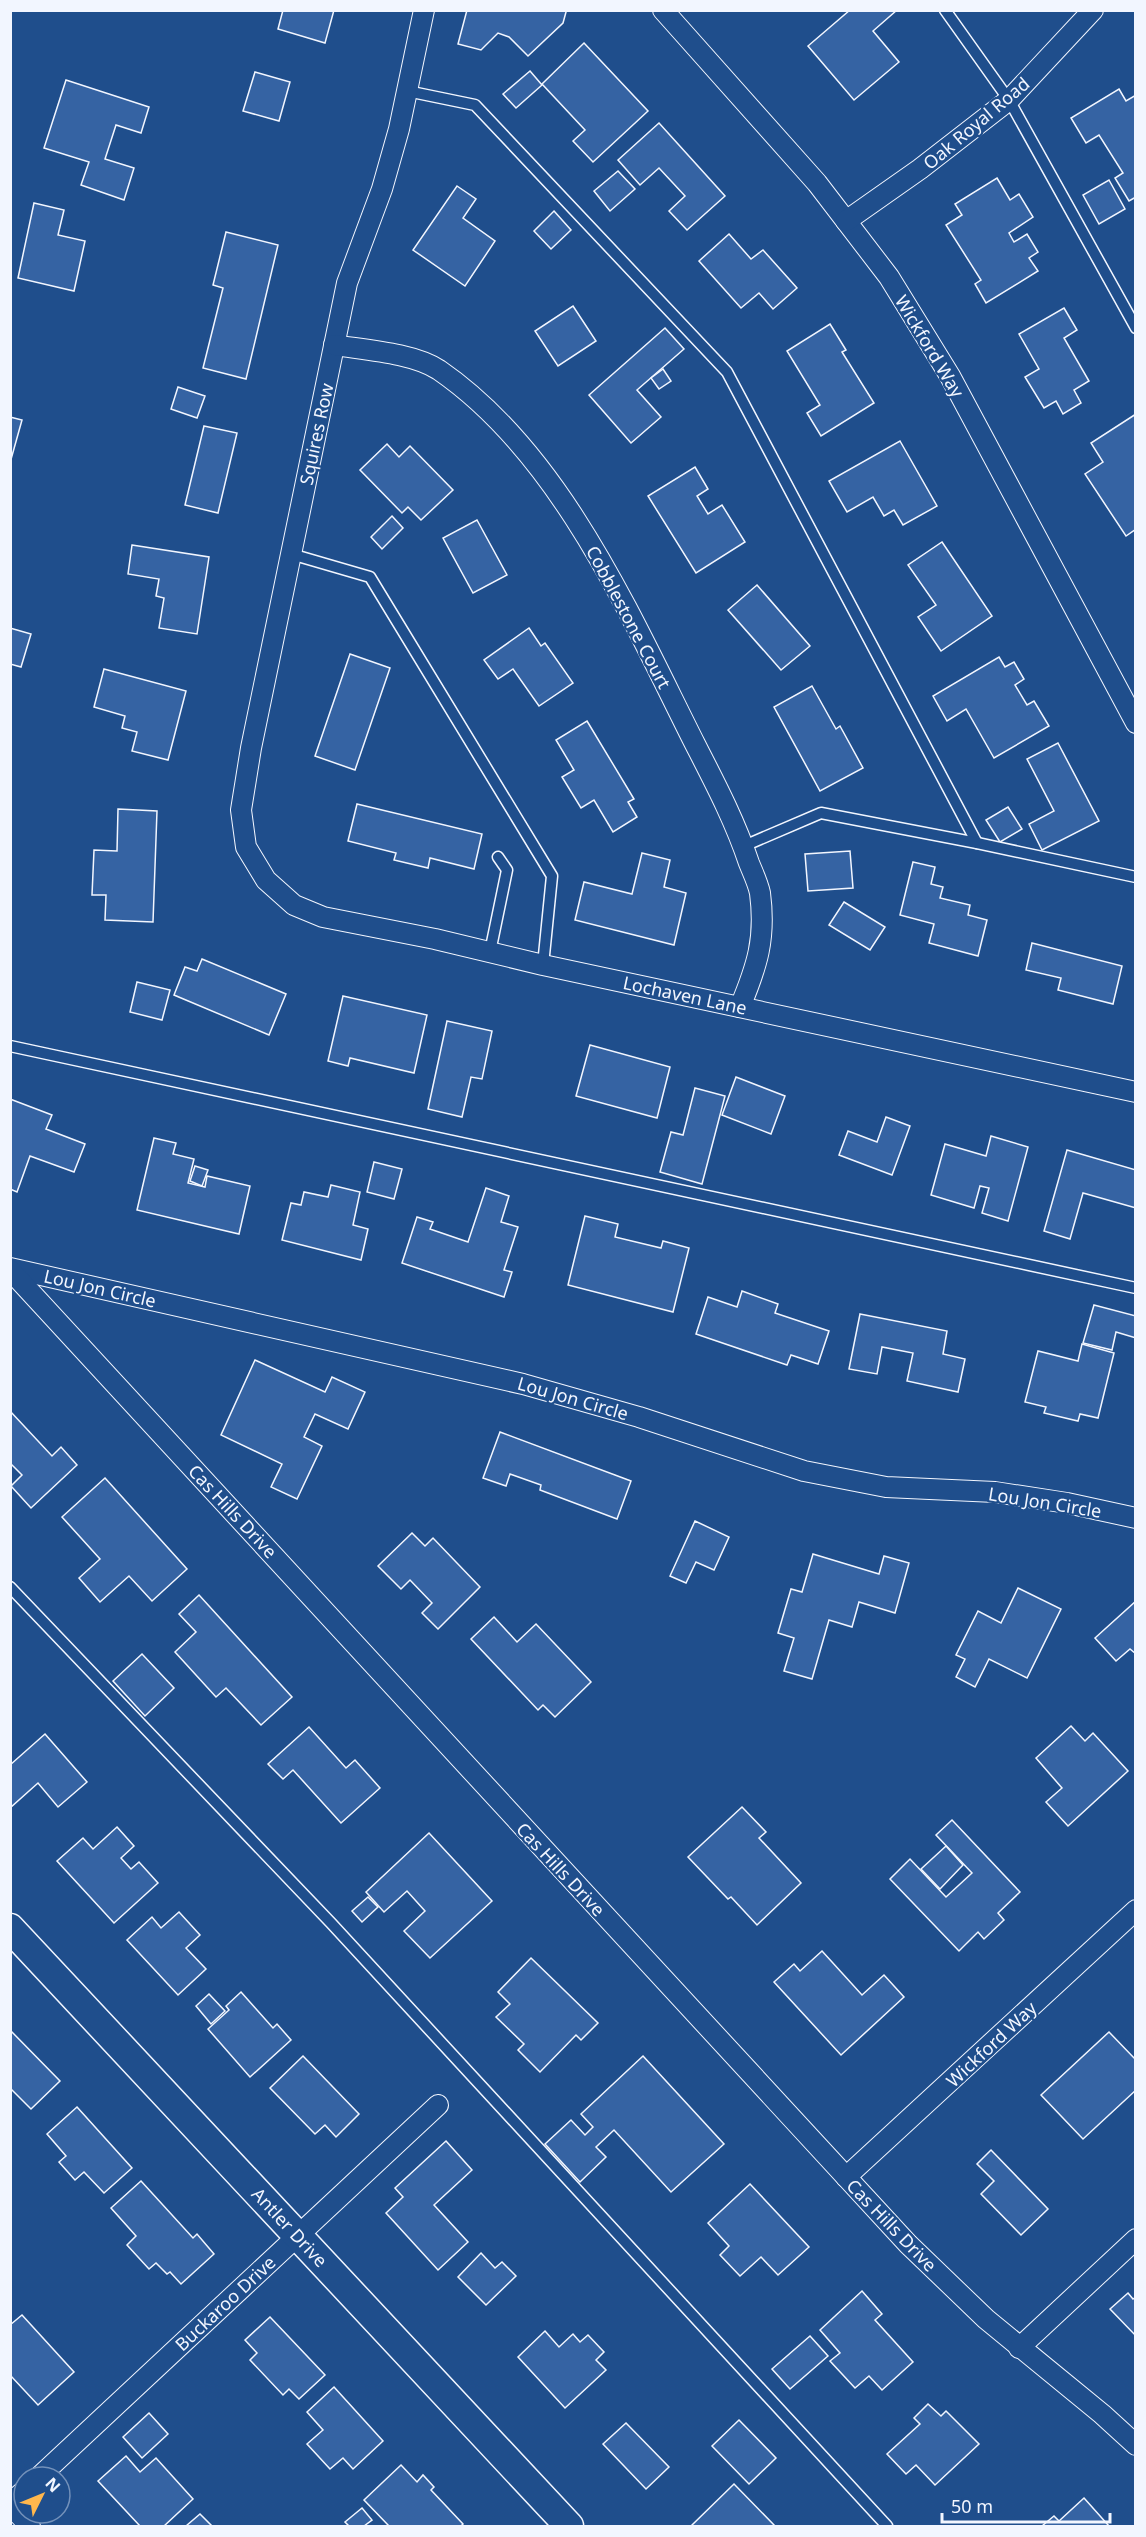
<svg xmlns="http://www.w3.org/2000/svg" width="1146" height="2537" viewBox="0 0 1146 2537" font-family="'Noto Sans',sans-serif">
  <style>
    .building { fill: #3563a3; stroke: #f2f6ff; stroke-width: 1.5 }
    .lines { fill: none; stroke-linecap: round; stroke-linejoin: round }
    .lane-casing { stroke: #f2f6ff; stroke-width: 13 }
    .street-casing { stroke: #f2f6ff; stroke-width: 22 }
    .secondary-casing { stroke: #f2f6ff; stroke-width: 31 }
    .lane { stroke: #1f4e8c; stroke-width: 10 }
    .street { stroke: #1f4e8c; stroke-width: 20 }
    .secondary { stroke: #1f4e8c; stroke-width: 28 }
    .labels { text-anchor: middle; dominant-baseline: central; stroke-width: 4.5; stroke-linejoin: round; paint-order: stroke }
    .street-label { font-size: 18px; fill: #f2f6ff; stroke: #1f4e8c }
  </style>
  <rect width="100%" height="100%" fill="#1f4e8c"/>
  <!-- building -->
  <g class="building">
    <path d="M 283,10 L 334,10 L 325,43 L 278,29 Z"/>
    <path d="M 467,10 L 565,10 L 566,12 L 563,23 L 528,56 L 509,37 L 498,33 L 481,50 L 458,44 Z"/>
    <path d="M 850,10 L 897,10 L 873,31 L 899,62 L 854,100 L 808,46 Z"/>
    <path d="M 584,43 L 648,111 L 593,162 L 573,141 L 585,130 L 542,84 Z"/>
    <path d="M 530,71 L 542,85 L 516,108 L 503,94 Z"/>
    <path d="M 255,72 L 290,82 L 279,121 L 243,111 Z"/>
    <path d="M 66,80 L 149,107 L 141,133 L 116,125 L 105,159 L 134,168 L 124,200 L 81,185 L 89,162 L 44,148 Z"/>
    <path d="M 1119,89 L 1126,101 L 1136,95 L 1136,197 L 1129,201 L 1115,178 L 1123,173 L 1099,135 L 1086,143 L 1071,118 Z"/>
    <path d="M 659,123 L 725,196 L 687,230 L 669,211 L 685,196 L 659,168 L 640,185 L 618,160 Z"/>
    <path d="M 618,171 L 635,189 L 610,211 L 594,191 Z"/>
    <path d="M 997,178 L 1010,200 L 1019,194 L 1033,217 L 1009,233 L 1014,242 L 1027,234 L 1038,252 L 1029,258 L 1038,271 L 986,303 L 975,284 L 981,280 L 946,225 L 962,215 L 955,204 Z"/>
    <path d="M 1109,180 L 1125,209 L 1099,224 L 1083,195 Z"/>
    <path d="M 457,186 L 476,199 L 463,218 L 495,241 L 465,286 L 413,250 Z"/>
    <path d="M 34,203 L 64,210 L 58,235 L 85,241 L 74,291 L 18,278 Z"/>
    <path d="M 554,211 L 571,230 L 551,249 L 534,231 Z"/>
    <path d="M 226,232 L 278,245 L 246,379 L 203,368 L 223,288 L 213,285 Z"/>
    <path d="M 729,234 L 751,259 L 763,250 L 797,288 L 773,309 L 759,293 L 741,308 L 699,261 Z"/>
    <path d="M 573,306 L 596,341 L 558,366 L 535,331 Z"/>
    <path d="M 1064,308 L 1077,330 L 1064,338 L 1089,381 L 1074,390 L 1081,403 L 1063,414 L 1056,401 L 1044,408 L 1025,377 L 1039,369 L 1019,334 Z"/>
    <path d="M 830,324 L 846,350 L 842,352 L 874,403 L 821,436 L 807,413 L 820,405 L 787,351 Z"/>
    <path d="M 665,328 L 684,349 L 637,390 L 661,417 L 631,443 L 589,395 Z"/>
    <path d="M 663,369 L 671,381 L 659,389 L 651,378 Z"/>
    <path d="M 178,387 L 205,396 L 197,418 L 171,409 Z"/>
    <path d="M 1136,414 L 1136,529 L 1126,536 L 1085,474 L 1103,462 L 1091,443 Z"/>
    <path d="M 10,417 L 22,420 L 10,463 Z"/>
    <path d="M 204,426 L 237,433 L 218,513 L 185,505 Z"/>
    <path d="M 900,441 L 937,506 L 903,525 L 894,510 L 884,516 L 873,497 L 847,512 L 829,481 Z"/>
    <path d="M 387,444 L 399,457 L 410,446 L 453,490 L 421,520 L 408,507 L 402,513 L 360,470 Z"/>
    <path d="M 695,467 L 708,489 L 697,496 L 708,514 L 722,505 L 745,542 L 696,573 L 648,496 Z"/>
    <path d="M 392,516 L 403,528 L 382,549 L 371,537 Z"/>
    <path d="M 477,520 L 507,575 L 473,593 L 443,538 Z"/>
    <path d="M 942,542 L 992,616 L 941,651 L 918,617 L 936,605 L 908,565 Z"/>
    <path d="M 132,545 L 209,557 L 197,634 L 159,628 L 164,598 L 156,596 L 159,579 L 128,574 Z"/>
    <path d="M 757,585 L 810,646 L 781,670 L 728,610 Z"/>
    <path d="M 10,628 L 31,634 L 21,667 L 10,664 Z"/>
    <path d="M 529,628 L 541,646 L 545,643 L 573,683 L 539,706 L 513,669 L 498,679 L 484,660 Z"/>
    <path d="M 350,654 L 390,668 L 355,770 L 315,756 Z"/>
    <path d="M 999,657 L 1005,667 L 1014,662 L 1024,679 L 1015,685 L 1027,705 L 1034,701 L 1049,726 L 994,758 L 966,709 L 947,721 L 933,696 Z"/>
    <path d="M 104,669 L 186,691 L 168,760 L 132,751 L 137,732 L 122,728 L 125,716 L 94,707 Z"/>
    <path d="M 812,686 L 836,729 L 840,726 L 863,768 L 820,791 L 774,707 Z"/>
    <path d="M 587,721 L 634,799 L 628,802 L 637,817 L 613,832 L 594,800 L 581,808 L 562,777 L 574,770 L 556,740 Z"/>
    <path d="M 1058,743 L 1099,821 L 1042,850 L 1029,824 L 1054,811 L 1027,759 Z"/>
    <path d="M 357,804 L 482,834 L 474,869 L 430,858 L 428,868 L 394,860 L 396,853 L 348,841 Z"/>
    <path d="M 1008,807 L 1022,829 L 1000,842 L 986,820 Z"/>
    <path d="M 118,809 L 157,811 L 153,922 L 105,920 L 106,895 L 92,895 L 94,850 L 117,851 Z"/>
    <path d="M 850,851 L 853,888 L 808,891 L 805,854 Z"/>
    <path d="M 642,853 L 670,860 L 664,887 L 686,893 L 674,945 L 575,920 L 584,882 L 632,894 Z"/>
    <path d="M 913,862 L 935,867 L 931,884 L 943,887 L 940,898 L 970,905 L 968,915 L 987,920 L 978,956 L 929,943 L 934,924 L 900,915 Z"/>
    <path d="M 844,902 L 885,927 L 870,950 L 829,925 Z"/>
    <path d="M 1032,943 L 1122,966 L 1113,1004 L 1058,990 L 1061,978 L 1026,970 Z"/>
    <path d="M 202,959 L 286,994 L 269,1035 L 174,995 L 185,967 L 197,971 Z"/>
    <path d="M 137,982 L 170,990 L 162,1020 L 130,1012 Z"/>
    <path d="M 343,996 L 427,1015 L 414,1073 L 350,1058 L 348,1066 L 328,1061 Z"/>
    <path d="M 447,1021 L 492,1031 L 482,1079 L 471,1077 L 462,1117 L 428,1109 Z"/>
    <path d="M 590,1045 L 670,1067 L 657,1118 L 576,1096 Z"/>
    <path d="M 736,1077 L 785,1096 L 771,1134 L 722,1115 Z"/>
    <path d="M 695,1088 L 725,1096 L 702,1184 L 660,1172 L 671,1132 L 683,1135 Z"/>
    <path d="M 10,1099 L 52,1115 L 46,1129 L 85,1144 L 74,1172 L 30,1156 L 17,1192 L 10,1189 Z"/>
    <path d="M 886,1117 L 910,1126 L 892,1175 L 839,1155 L 848,1131 L 877,1142 Z"/>
    <path d="M 991,1136 L 1028,1147 L 1008,1221 L 982,1213 L 989,1188 L 980,1186 L 974,1208 L 931,1195 L 945,1144 L 986,1156 Z"/>
    <path d="M 154,1138 L 176,1143 L 173,1154 L 194,1159 L 188,1183 L 205,1187 L 207,1176 L 250,1186 L 239,1234 L 137,1210 Z"/>
    <path d="M 1067,1150 L 1136,1170 L 1136,1208 L 1083,1193 L 1070,1239 L 1044,1231 Z"/>
    <path d="M 374,1162 L 402,1169 L 394,1199 L 367,1192 Z"/>
    <path d="M 195,1166 L 208,1170 L 202,1186 L 190,1181 Z"/>
    <path d="M 331,1185 L 360,1192 L 353,1225 L 368,1229 L 361,1260 L 282,1240 L 291,1203 L 301,1205 L 304,1192 L 328,1197 Z"/>
    <path d="M 486,1188 L 509,1196 L 501,1222 L 518,1227 L 504,1270 L 512,1272 L 504,1297 L 402,1263 L 417,1217 L 433,1222 L 430,1229 L 468,1242 Z"/>
    <path d="M 585,1216 L 618,1224 L 615,1237 L 661,1248 L 663,1241 L 689,1248 L 673,1312 L 568,1285 Z"/>
    <path d="M 742,1291 L 778,1304 L 775,1313 L 829,1331 L 818,1364 L 791,1355 L 787,1365 L 696,1334 L 708,1297 L 737,1307 Z"/>
    <path d="M 1094,1305 L 1136,1316 L 1136,1338 L 1116,1332 L 1112,1350 L 1083,1343 Z"/>
    <path d="M 860,1314 L 947,1331 L 943,1354 L 965,1359 L 958,1392 L 907,1381 L 913,1353 L 882,1347 L 877,1374 L 849,1369 Z"/>
    <path d="M 1082,1344 L 1114,1353 L 1098,1418 L 1080,1414 L 1078,1421 L 1044,1413 L 1046,1407 L 1025,1402 L 1038,1351 L 1078,1361 Z"/>
    <path d="M 255,1360 L 325,1392 L 332,1377 L 365,1392 L 348,1429 L 315,1414 L 304,1437 L 322,1446 L 297,1499 L 271,1487 L 282,1464 L 221,1435 Z"/>
    <path d="M 10,1411 L 52,1456 L 61,1447 L 77,1465 L 31,1508 L 11,1486 L 22,1475 L 10,1463 Z"/>
    <path d="M 500,1432 L 631,1481 L 617,1519 L 540,1490 L 541,1485 L 510,1474 L 506,1486 L 483,1478 Z"/>
    <path d="M 105,1478 L 187,1569 L 152,1601 L 129,1576 L 100,1602 L 79,1578 L 100,1559 L 62,1517 Z"/>
    <path d="M 695,1521 L 729,1537 L 714,1570 L 696,1562 L 686,1583 L 670,1576 Z"/>
    <path d="M 412,1533 L 425,1546 L 433,1538 L 480,1587 L 438,1629 L 422,1613 L 432,1603 L 410,1580 L 401,1589 L 378,1566 Z"/>
    <path d="M 813,1554 L 879,1574 L 884,1556 L 909,1563 L 895,1613 L 859,1602 L 852,1627 L 829,1620 L 812,1679 L 784,1671 L 794,1638 L 778,1633 L 791,1589 L 802,1592 Z"/>
    <path d="M 1018,1588 L 1061,1609 L 1027,1678 L 989,1659 L 975,1687 L 956,1677 L 965,1659 L 956,1655 L 978,1611 L 1001,1623 Z"/>
    <path d="M 199,1595 L 292,1697 L 261,1725 L 226,1688 L 216,1697 L 175,1652 L 196,1632 L 179,1614 Z"/>
    <path d="M 1136,1601 L 1136,1654 L 1130,1649 L 1116,1661 L 1095,1638 Z"/>
    <path d="M 494,1617 L 517,1642 L 536,1624 L 591,1682 L 555,1717 L 543,1705 L 538,1710 L 471,1639 Z"/>
    <path d="M 142,1654 L 174,1688 L 145,1716 L 113,1681 Z"/>
    <path d="M 1071,1726 L 1085,1741 L 1093,1733 L 1128,1771 L 1068,1826 L 1046,1802 L 1062,1788 L 1036,1758 Z"/>
    <path d="M 309,1727 L 346,1768 L 355,1760 L 380,1788 L 341,1823 L 293,1770 L 283,1779 L 268,1764 Z"/>
    <path d="M 45,1734 L 87,1782 L 58,1807 L 38,1783 L 11,1807 L 10,1765 Z"/>
    <path d="M 742,1807 L 766,1832 L 759,1838 L 801,1883 L 757,1925 L 731,1897 L 728,1899 L 688,1857 Z"/>
    <path d="M 952,1820 L 1020,1892 L 998,1913 L 1004,1920 L 984,1939 L 978,1932 L 959,1951 L 890,1879 L 910,1859 L 946,1897 L 972,1873 L 936,1835 Z"/>
    <path d="M 117,1827 L 134,1846 L 121,1858 L 131,1869 L 139,1862 L 158,1883 L 114,1923 L 57,1861 L 83,1838 L 93,1849 Z"/>
    <path d="M 429,1833 L 492,1901 L 430,1958 L 404,1931 L 425,1911 L 407,1891 L 384,1912 L 366,1892 Z"/>
    <path d="M 946,1846 L 963,1865 L 940,1889 L 921,1869 Z"/>
    <path d="M 368,1897 L 378,1907 L 362,1922 L 352,1911 Z"/>
    <path d="M 179,1912 L 200,1935 L 186,1948 L 206,1969 L 178,1995 L 127,1940 L 152,1917 L 161,1928 Z"/>
    <path d="M 822,1951 L 862,1995 L 884,1975 L 904,1997 L 841,2055 L 774,1982 L 794,1964 L 800,1971 Z"/>
    <path d="M 531,1958 L 598,2023 L 581,2040 L 576,2035 L 540,2072 L 518,2050 L 524,2044 L 496,2017 L 510,2004 L 498,1992 Z"/>
    <path d="M 241,1992 L 273,2028 L 277,2024 L 291,2040 L 250,2077 L 208,2029 L 229,2010 L 226,2006 Z"/>
    <path d="M 209,1994 L 225,2011 L 211,2024 L 196,2006 Z"/>
    <path d="M 10,2030 L 60,2081 L 31,2109 L 10,2088 Z"/>
    <path d="M 1109,2032 L 1136,2060 L 1136,2090 L 1083,2139 L 1041,2095 Z"/>
    <path d="M 303,2056 L 359,2114 L 336,2137 L 325,2125 L 315,2134 L 270,2088 Z"/>
    <path d="M 643,2056 L 724,2144 L 671,2192 L 614,2130 L 596,2147 L 606,2157 L 580,2182 L 545,2144 L 571,2120 L 585,2135 L 593,2127 L 581,2114 Z"/>
    <path d="M 77,2107 L 132,2168 L 104,2193 L 84,2172 L 75,2180 L 59,2162 L 66,2156 L 47,2134 Z"/>
    <path d="M 446,2141 L 472,2170 L 434,2205 L 468,2242 L 438,2270 L 386,2213 L 403,2197 L 395,2188 Z"/>
    <path d="M 991,2150 L 1048,2209 L 1021,2235 L 981,2194 L 994,2181 L 977,2164 Z"/>
    <path d="M 141,2181 L 193,2238 L 197,2234 L 214,2254 L 181,2284 L 170,2272 L 167,2274 L 156,2263 L 149,2269 L 127,2245 L 136,2236 L 111,2208 Z"/>
    <path d="M 750,2184 L 809,2247 L 778,2275 L 761,2257 L 740,2276 L 720,2255 L 729,2246 L 708,2223 Z"/>
    <path d="M 481,2253 L 495,2268 L 502,2262 L 516,2276 L 486,2305 L 458,2277 Z"/>
    <path d="M 862,2291 L 882,2314 L 875,2320 L 913,2362 L 882,2390 L 869,2376 L 855,2388 L 830,2361 L 840,2353 L 820,2330 Z"/>
    <path d="M 1128,2293 L 1133,2299 L 1136,2297 L 1136,2336 L 1110,2309 Z"/>
    <path d="M 22,2315 L 74,2372 L 38,2405 L 10,2375 L 10,2325 Z"/>
    <path d="M 270,2317 L 325,2375 L 299,2399 L 289,2389 L 283,2395 L 250,2360 L 257,2353 L 245,2340 Z"/>
    <path d="M 545,2331 L 559,2347 L 573,2334 L 580,2342 L 588,2335 L 604,2352 L 596,2360 L 606,2370 L 565,2408 L 518,2357 Z"/>
    <path d="M 810,2336 L 828,2356 L 790,2389 L 772,2369 Z"/>
    <path d="M 334,2387 L 383,2441 L 353,2469 L 343,2458 L 330,2469 L 307,2444 L 323,2430 L 307,2412 Z"/>
    <path d="M 928,2404 L 941,2416 L 946,2411 L 979,2444 L 935,2485 L 916,2465 L 906,2474 L 887,2454 L 920,2424 L 914,2418 Z"/>
    <path d="M 149,2413 L 168,2434 L 142,2458 L 123,2437 Z"/>
    <path d="M 739,2420 L 776,2458 L 749,2484 L 712,2446 Z"/>
    <path d="M 626,2423 L 669,2467 L 646,2489 L 603,2444 Z"/>
    <path d="M 126,2456 L 140,2472 L 156,2458 L 193,2499 L 164,2526 L 140,2526 L 98,2481 Z"/>
    <path d="M 401,2465 L 417,2482 L 423,2475 L 434,2487 L 431,2490 L 463,2524 L 461,2526 L 389,2526 L 364,2500 Z"/>
    <path d="M 734,2484 L 775,2526 L 691,2526 Z"/>
    <path d="M 1084,2498 L 1109,2526 L 1042,2526 L 1054,2516 L 1059,2521 Z"/>
    <path d="M 362,2508 L 372,2520 L 364,2526 L 349,2526 L 345,2522 Z"/>
    <path d="M 200,2514 L 212,2526 L 186,2526 Z"/>
  </g>
  <g class="lines">
    <defs>
      <g id="lane">
        <path d="M 945,10 L 1009,100 L 1136,328"/>
        <path d="M 407,91 L 475,105 L 727,372 L 977,843"/>
        <path d="M 291,554 L 370,577 L 552,876 L 543,965"/>
        <path d="M 744,846 L 821,813 L 977,843 L 1136,877"/>
        <path d="M 490,952 L 507,870 L 498,857"/>
        <path d="M 10,1046 L 1136,1288"/>
        <path d="M 10,1587 L 331,1923 L 887,2526"/>
      </g>
      <g id="street">
        <path d="M 424,10 L 399,129 L 382,189 L 347,283 L 251,748 L 241,810 L 246,847 L 266,880 L 294,905 L 323,917 L 435,939 L 543,965 L 1136,1092"/>
        <path d="M 663,10 L 817,183 L 889,277 L 950,376 L 1136,723"/>
        <path d="M 846,221 L 920,169 L 1009,100 L 1093,10"/>
        <path d="M 334,345 C 365,350 413,353 439,370 C 561,454 630,615 695,744 C 715,783 735,821 749,863 C 753,873 758,883 760,893 C 766,939 757,966 740,1007"/>
        <path d="M 10,1268 L 523,1384 L 639,1417 L 804,1471 L 886,1487 L 995,1492 L 1067,1503 L 1136,1518"/>
        <path d="M 10,1270 L 908,2244 L 986,2319 L 1102,2414 L 1136,2445"/>
        <path d="M 846,2177 L 1136,1910"/>
        <path d="M 1019,2348 L 1136,2239"/>
        <path d="M 39,2477 L 438,2105"/>
        <path d="M 10,2503 L 24,2491"/>
        <path d="M 10,2505 L 30,2526"/>
      </g>
      <path id="secondary" d="M 10,1928 L 569,2526"/>
    </defs>
    <!-- lane casing -->
    <use href="#lane" class="lane-casing"/>
    <!-- street casing -->
    <use href="#street" class="street-casing"/>
    <!-- secondary casing -->
    <use href="#secondary" class="secondary-casing"/>
    <!-- lane -->
    <use href="#lane" class="lane"/>
    <!-- street -->
    <use href="#street" class="street"/>
    <!-- secondary -->
    <use href="#secondary" class="secondary"/>
  </g>
  <g class="labels">
    <!-- street labels -->
    <g class="street-label">
      <text transform="translate(976 123) rotate(-40)">Oak Royal Road</text>
      <text transform="translate(930 346) rotate(59)">Wickford Way</text>
      <text transform="translate(316 434) rotate(-78)">Squires Row</text>
      <text transform="translate(629 617) rotate(62)">Cobblestone Court</text>
      <text transform="translate(685 995) rotate(12)">Lochaven Lane</text>
      <text transform="translate(100 1288) rotate(13)">Lou Jon Circle</text>
      <text transform="translate(573 1398) rotate(16)">Lou Jon Circle</text>
      <text transform="translate(1045 1502) rotate(9)">Lou Jon Circle</text>
      <text transform="translate(233 1511) rotate(47)">Cas Hills Drive</text>
      <text transform="translate(561 1869) rotate(47)">Cas Hills Drive</text>
      <text transform="translate(991 2044) rotate(-43)">Wickford Way</text>
      <text transform="translate(892 2225) rotate(46)">Cas Hills Drive</text>
      <text transform="translate(290 2227) rotate(47)">Antler Drive</text>
      <text transform="translate(225 2303) rotate(-43)">Buckaroo Drive</text>
    </g>
  </g>
  <!-- border -->
  <rect width="1146" height="2537" fill="none" stroke="#f2f6ff" stroke-width="24"/>
  <!-- north arrow -->
  <g transform="translate(42 2495) rotate(47)"><circle r="28" fill="#1f4e8c" stroke="#7391ba" stroke-width="1.5"/>
  <path d="M0-4.5L10 22L0 15L-10 22Z" fill="#ffb74d"/>
  <text y="-9" font-size="16" font-weight="bold" text-anchor="middle" fill="#f2f6ff">N</text>
  </g>
  <!-- scale -->
  <path d="M942 2513v9h168v-9" fill="none" stroke="#f2f6ff" stroke-width="3"/>
  <text x="951" y="2513" font-size="18" fill="#f2f6ff" stroke="#1f4e8c" stroke-width="4.5" paint-order="stroke">50 m</text>
</svg>
